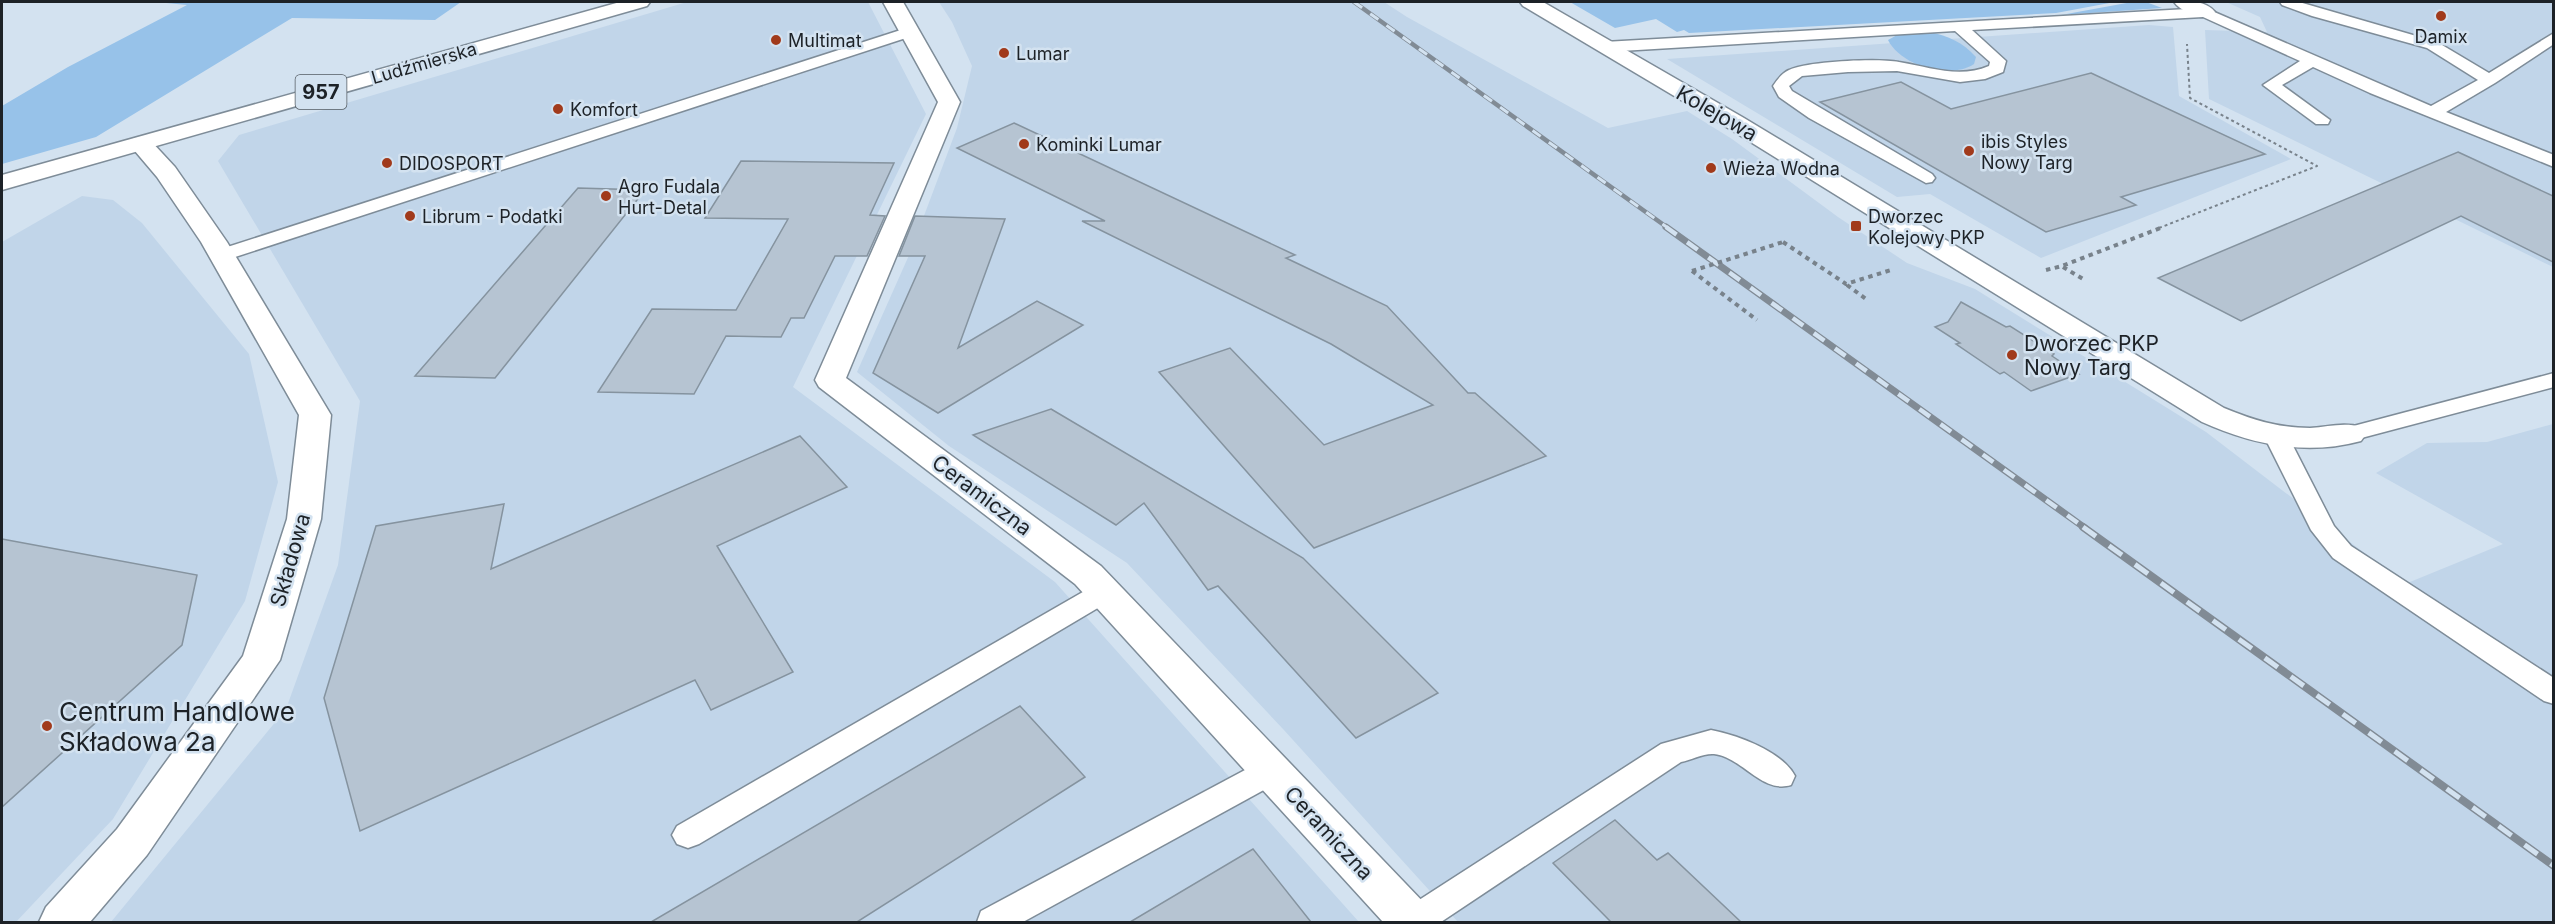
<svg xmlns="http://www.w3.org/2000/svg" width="2555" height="924" viewBox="0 0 2555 924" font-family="Inter,sans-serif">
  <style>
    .built { fill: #c1d5e9 }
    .green { fill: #97c2e9 }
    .building { fill: #b6c4d2; stroke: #85939f; stroke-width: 1.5 }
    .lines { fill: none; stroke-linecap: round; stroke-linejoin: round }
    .lane-casing { stroke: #7e8c98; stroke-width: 3 }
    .street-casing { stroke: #7e8c98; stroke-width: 3 }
    .primary-casing { stroke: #7e8c98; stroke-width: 3 }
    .path-far1 { stroke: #78828b; stroke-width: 2; stroke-dasharray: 3 3; stroke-linecap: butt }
    .path { stroke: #78828b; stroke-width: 4; stroke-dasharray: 4.5 4.5; stroke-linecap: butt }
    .lane { fill: #fff; fill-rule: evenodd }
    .street { fill: #fff; fill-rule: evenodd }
    .primary { fill: #fff; fill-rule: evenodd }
    .rail-far2-casing { stroke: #818b95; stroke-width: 4.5 }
    .rail-far1-casing { stroke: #818b95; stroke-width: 7 }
    .rail-casing { stroke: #818b95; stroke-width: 8 }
    .rail-far2 { stroke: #d3e2f0; stroke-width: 3; stroke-dasharray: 10; stroke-linecap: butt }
    .rail-far1 { stroke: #d3e2f0; stroke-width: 4.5; stroke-dasharray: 13; stroke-linecap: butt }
    .rail { stroke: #d3e2f0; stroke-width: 5; stroke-dasharray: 16; stroke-linecap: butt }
    .path-bridge { stroke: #78828b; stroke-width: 4; stroke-dasharray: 4.5 4.5; stroke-linecap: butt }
    .poi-dot { fill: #a13a1b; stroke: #d3e2f0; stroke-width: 2 }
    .labels { text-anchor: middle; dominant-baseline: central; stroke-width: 5; stroke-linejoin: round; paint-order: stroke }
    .far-poi-label { font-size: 18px; fill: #1d2227; stroke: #d3e2f0; text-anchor: start }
    .far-street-label { font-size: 18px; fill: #1d2227; stroke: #d3e2f0 }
    .shield { fill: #d3e2f0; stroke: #545c63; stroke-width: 1.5 }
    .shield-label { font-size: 20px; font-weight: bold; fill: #1d2227 }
    .street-label { font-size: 21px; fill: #1d2227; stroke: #d3e2f0 }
    .poi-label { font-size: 21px; fill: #1d2227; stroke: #d3e2f0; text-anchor: start }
    .near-poi-label { font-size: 26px; fill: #1d2227; stroke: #d3e2f0; text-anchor: start }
  </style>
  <rect width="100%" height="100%" fill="#d3e2f0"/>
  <!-- built -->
  <g class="built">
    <path d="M 687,2 L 868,2 L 926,114 L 793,387 L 1055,582 L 1359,922 L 111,922 L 286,709 L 338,565 L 360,401 L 218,161 L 239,135 Z"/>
    <path d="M 939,2 L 1384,2 L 1407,17 L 1608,128 L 1687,111 L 1732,139 L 1838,217 L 1907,263 L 1975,289 L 2206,432 L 2405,584 L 2503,544 L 2376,473 L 2427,443 L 2487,442 L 2553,424 L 2553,922 L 1458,922 L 1283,729 L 1127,563 L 949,446 L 857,372 L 910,253 L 957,128 L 972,66 L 952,22 Z"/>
    <path d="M 2226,2 L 2553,2 L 2553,267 L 2209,99 L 2205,30 L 2267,32 L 2260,17 Z"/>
    <path d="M 2149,25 L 2173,27 L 2179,96 L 2291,159 L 2041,258 L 1930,194 L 1897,197 L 1667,59 Z"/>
    <path d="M 82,196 L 113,200 L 142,223 L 249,354 L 278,482 L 245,601 L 113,819 L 16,922 L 2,922 L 2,242 Z"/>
  </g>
  <!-- green -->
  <g class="green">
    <path d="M 156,2 L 461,2 L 435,20 L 292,18 L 96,137 L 2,164 L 2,106 L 68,67 L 187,5 Z"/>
    <path d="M 1570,2 L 2115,2 L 2056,13 L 1689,33 L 1684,30 L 1677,32 L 1656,19 L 1615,28 Z"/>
    <path d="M 2132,2 L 2146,2 L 2162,8 L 2061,15 Z"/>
    <path d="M 1929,32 C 1949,36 1962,42 1976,57 L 1974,64 C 1950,80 1901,66 1888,40 L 1899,34 Z"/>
  </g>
  <!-- building -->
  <g class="building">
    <path d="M 2091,73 L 2265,154 L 2121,197 L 2136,205 L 2046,232 L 1820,102 L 1901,82 L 1951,109 Z"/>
    <path d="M 1014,123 L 1295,255 L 1286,258 L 1387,306 L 1468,393 L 1475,393 L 1546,456 L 1314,548 L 1159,372 L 1230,348 L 1324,445 L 1433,405 L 1331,344 L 1082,221 L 1105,221 L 957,148 Z"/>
    <path d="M 2458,152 L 2553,196 L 2553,262 L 2461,216 L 2241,321 L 2158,278 Z"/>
    <path d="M 741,161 L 894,163 L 870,215 L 885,216 L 867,256 L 835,256 L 804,318 L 791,318 L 781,337 L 726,336 L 694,394 L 598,392 L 652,309 L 736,310 L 788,219 L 705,218 Z"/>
    <path d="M 578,188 L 645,190 L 495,378 L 415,376 Z"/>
    <path d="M 915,216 L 1005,219 L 958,348 L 1037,301 L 1083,325 L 938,413 L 873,373 L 925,256 L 899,256 Z"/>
    <path d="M 1961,302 L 2006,327 L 2010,326 L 2054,354 L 2052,356 L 2079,374 L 2031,391 L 2004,372 L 2000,374 L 1956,344 L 1960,343 L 1935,327 L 1948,322 Z"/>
    <path d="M 1051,409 L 1303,558 L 1438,693 L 1356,738 L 1218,586 L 1208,590 L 1144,503 L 1116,525 L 973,435 Z"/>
    <path d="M 800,436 L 847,487 L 717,546 L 793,672 L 711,710 L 695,680 L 360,831 L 324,698 L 376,526 L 504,504 L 491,569 Z"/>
    <path d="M 2,539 L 197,575 L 182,645 L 2,807 Z"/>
    <path d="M 1020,706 L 1085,777 L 857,922 L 651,922 Z"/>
    <path d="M 1615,820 L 1657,860 L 1668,853 L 1741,922 L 1611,922 L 1553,863 Z"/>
    <path d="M 1253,849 L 1311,922 L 1130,922 Z"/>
  </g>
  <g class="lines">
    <defs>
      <g id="lane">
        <path d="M 2280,2 L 2299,2 L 2437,42 L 2489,73 L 2554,33 L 2554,44 L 2495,83 L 2446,112 L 2554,155 L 2554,167 L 2370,93 L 2313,67 L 2282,85 L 2330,120 L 2328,124 L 2316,124 L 2263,85 L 2300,61 L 2203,17 L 1972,30 L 2006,61 L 2003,72 L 1985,79 L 1960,82 L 1897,71 L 1848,72 L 1802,76 L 1789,86 L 1792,91 L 1932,174 L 1935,178 L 1932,182 L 1926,183 L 1809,118 L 1779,97 L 1773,86 C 1777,80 1782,73 1789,70 C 1808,61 1878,58 1899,62 C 1930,67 1959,79 1989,66 L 1990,62 L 1955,31 L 1604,52 L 1596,47 L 1604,42 L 2205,8 L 2431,106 L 2478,80 L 2427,48 L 2312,16 L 2282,5 Z"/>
        <path d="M 910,27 L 915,29 L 918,32 L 915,35 L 229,259 L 215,259 L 212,255 L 215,251 Z"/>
        <path d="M 2554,373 L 2554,387 L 2350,441 L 2342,439 L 2338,434 L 2342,429 Z"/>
        <path d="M 2277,431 L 2285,433 L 2289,438 L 2334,526 L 2351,546 L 2554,678 L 2554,704 L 2544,701 L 2333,558 L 2311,530 L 2265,438 L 2269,433 Z"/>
        <path d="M 1104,582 L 1113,585 L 1117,592 L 1113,599 L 699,844 L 688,848 L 677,844 L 672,835 L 677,826 L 1095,585 Z"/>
        <path d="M 1711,730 C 1737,735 1782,751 1795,776 L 1791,785 C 1762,794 1742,757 1714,754 C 1704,753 1691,760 1681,762 L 1441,922 L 1398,922 L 1402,911 L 1661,744 Z"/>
        <path d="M 1271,759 L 1282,762 L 1286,771 L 1282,780 L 1023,922 L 977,922 L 981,911 L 1260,762 Z"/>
      </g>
      <g id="street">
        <path d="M 883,2 L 903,2 L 960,102 L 846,378 L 1101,566 L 1428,907 L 1435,922 L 1383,922 L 1075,584 L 819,387 L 815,380 L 938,102 Z"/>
        <path d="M 1520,2 L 1543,2 L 1744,118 L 2224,408 C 2253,420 2279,428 2310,428 C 2328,427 2344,422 2361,427 L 2366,434 L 2361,441 C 2306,456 2253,445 2202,422 L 1728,128 L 1523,6 Z"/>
        <path d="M 2174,2 C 2188,1 2206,0 2215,12 L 2212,16 C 2200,19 2181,12 2174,2 Z"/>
        <path d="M 141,137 L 149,139 L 175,167 L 227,242 L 331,415 L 321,519 L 280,660 L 147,855 L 90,922 L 39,922 L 46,907 L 117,829 L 243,656 L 287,519 L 299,415 L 201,242 L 157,177 L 129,144 L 133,139 Z"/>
      </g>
      <path id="primary" d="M 620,2 L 650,2 L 647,6 L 2,190 L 2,175 Z"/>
    </defs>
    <!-- lane casing -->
    <use href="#lane" class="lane-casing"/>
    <!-- street casing -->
    <use href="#street" class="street-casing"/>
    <!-- primary casing -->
    <use href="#primary" class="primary-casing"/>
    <!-- path-far1 -->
    <path class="path-far1" d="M 2159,228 L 2317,166 L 2190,98 L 2187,44"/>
    <!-- path -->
    <g class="path">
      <path d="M 1783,242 L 1846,284 L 1891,270"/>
      <path d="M 2063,267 L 2083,279"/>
      <path d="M 2046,270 L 2062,266 L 2163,227"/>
      <path d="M 1692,271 L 1757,320"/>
      <path d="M 1847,285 L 1866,299"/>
    </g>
    <!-- lane -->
    <use href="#lane" class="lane"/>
    <!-- street -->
    <use href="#street" class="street"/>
    <!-- primary -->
    <use href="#primary" class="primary"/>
    <defs>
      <path id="rail-far2" d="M 1354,2 L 1668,228"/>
      <path id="rail-far1" d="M 1666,227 L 2085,528"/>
      <path id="rail" d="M 2083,527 L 2554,866"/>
    </defs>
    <!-- rail-far2 casing -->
    <use href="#rail-far2" class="rail-far2-casing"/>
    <!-- rail-far1 casing -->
    <use href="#rail-far1" class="rail-far1-casing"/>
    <!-- rail casing -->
    <use href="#rail" class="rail-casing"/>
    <!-- rail-far2 -->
    <use href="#rail-far2" class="rail-far2"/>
    <!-- rail-far1 -->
    <use href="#rail-far1" class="rail-far1"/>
    <!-- rail -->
    <use href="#rail" class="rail"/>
    <!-- path-bridge -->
    <path class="path-bridge" d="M 1692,271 L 1783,242"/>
  </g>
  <!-- markers -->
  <g class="poi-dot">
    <circle cx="2441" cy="16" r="6"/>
    <circle cx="776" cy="40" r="6"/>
    <circle cx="1004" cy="53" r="6"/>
    <circle cx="558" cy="109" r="6"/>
    <circle cx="1024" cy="144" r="6"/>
    <circle cx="1969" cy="151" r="6"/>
    <circle cx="387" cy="163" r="6"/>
    <circle cx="1711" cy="168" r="6"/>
    <circle cx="606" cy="196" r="6"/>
    <circle cx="410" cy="216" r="6"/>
    <rect x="1850" y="220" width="12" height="12" rx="3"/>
    <circle cx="2012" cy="355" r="6"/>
    <circle cx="47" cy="726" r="6"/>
  </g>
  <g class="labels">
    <!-- far-poi labels -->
    <g class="far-poi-label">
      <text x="2441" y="36" text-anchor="middle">Damix</text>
      <text x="788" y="40">Multimat</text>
      <text x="1016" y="53">Lumar</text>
      <text x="570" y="109">Komfort</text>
      <text x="1981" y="141">ibis Styles<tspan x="1981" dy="21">Nowy Targ</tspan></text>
      <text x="1036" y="144">Kominki Lumar</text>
      <text x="399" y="163">DIDOSPORT</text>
      <text x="1723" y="168">Wieża Wodna</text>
      <text x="618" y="186">Agro Fudala<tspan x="618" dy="21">Hurt-Detal</tspan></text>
      <text x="422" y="216">Librum - Podatki</text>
      <text x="1868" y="216">Dworzec<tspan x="1868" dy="21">Kolejowy PKP</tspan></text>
    </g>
    <!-- far-street labels -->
    <g class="far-street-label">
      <text transform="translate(424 63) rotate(-16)">Ludźmierska</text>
    </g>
    <!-- shield labels -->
    <rect class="shield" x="295.5" y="75" width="51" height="34" rx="4.5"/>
    <g class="shield-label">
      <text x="321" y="92">957</text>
    </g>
    <!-- street labels -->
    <g class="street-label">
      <text transform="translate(1717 113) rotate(30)">Kolejowa</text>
      <text transform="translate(982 495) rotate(37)">Ceramiczna</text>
      <text transform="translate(290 560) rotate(-74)">Składowa</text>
      <text transform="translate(1329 833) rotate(47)">Ceramiczna</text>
    </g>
    <!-- poi labels -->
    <g class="poi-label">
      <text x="2024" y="343">Dworzec PKP<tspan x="2024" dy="24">Nowy Targ</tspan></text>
    </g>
    <!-- near-poi labels -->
    <g class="near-poi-label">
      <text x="59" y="711">Centrum Handlowe<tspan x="59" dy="30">Składowa 2a</tspan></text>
    </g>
  </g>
  <!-- border -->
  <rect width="2555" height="924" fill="none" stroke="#1d2227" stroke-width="6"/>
</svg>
